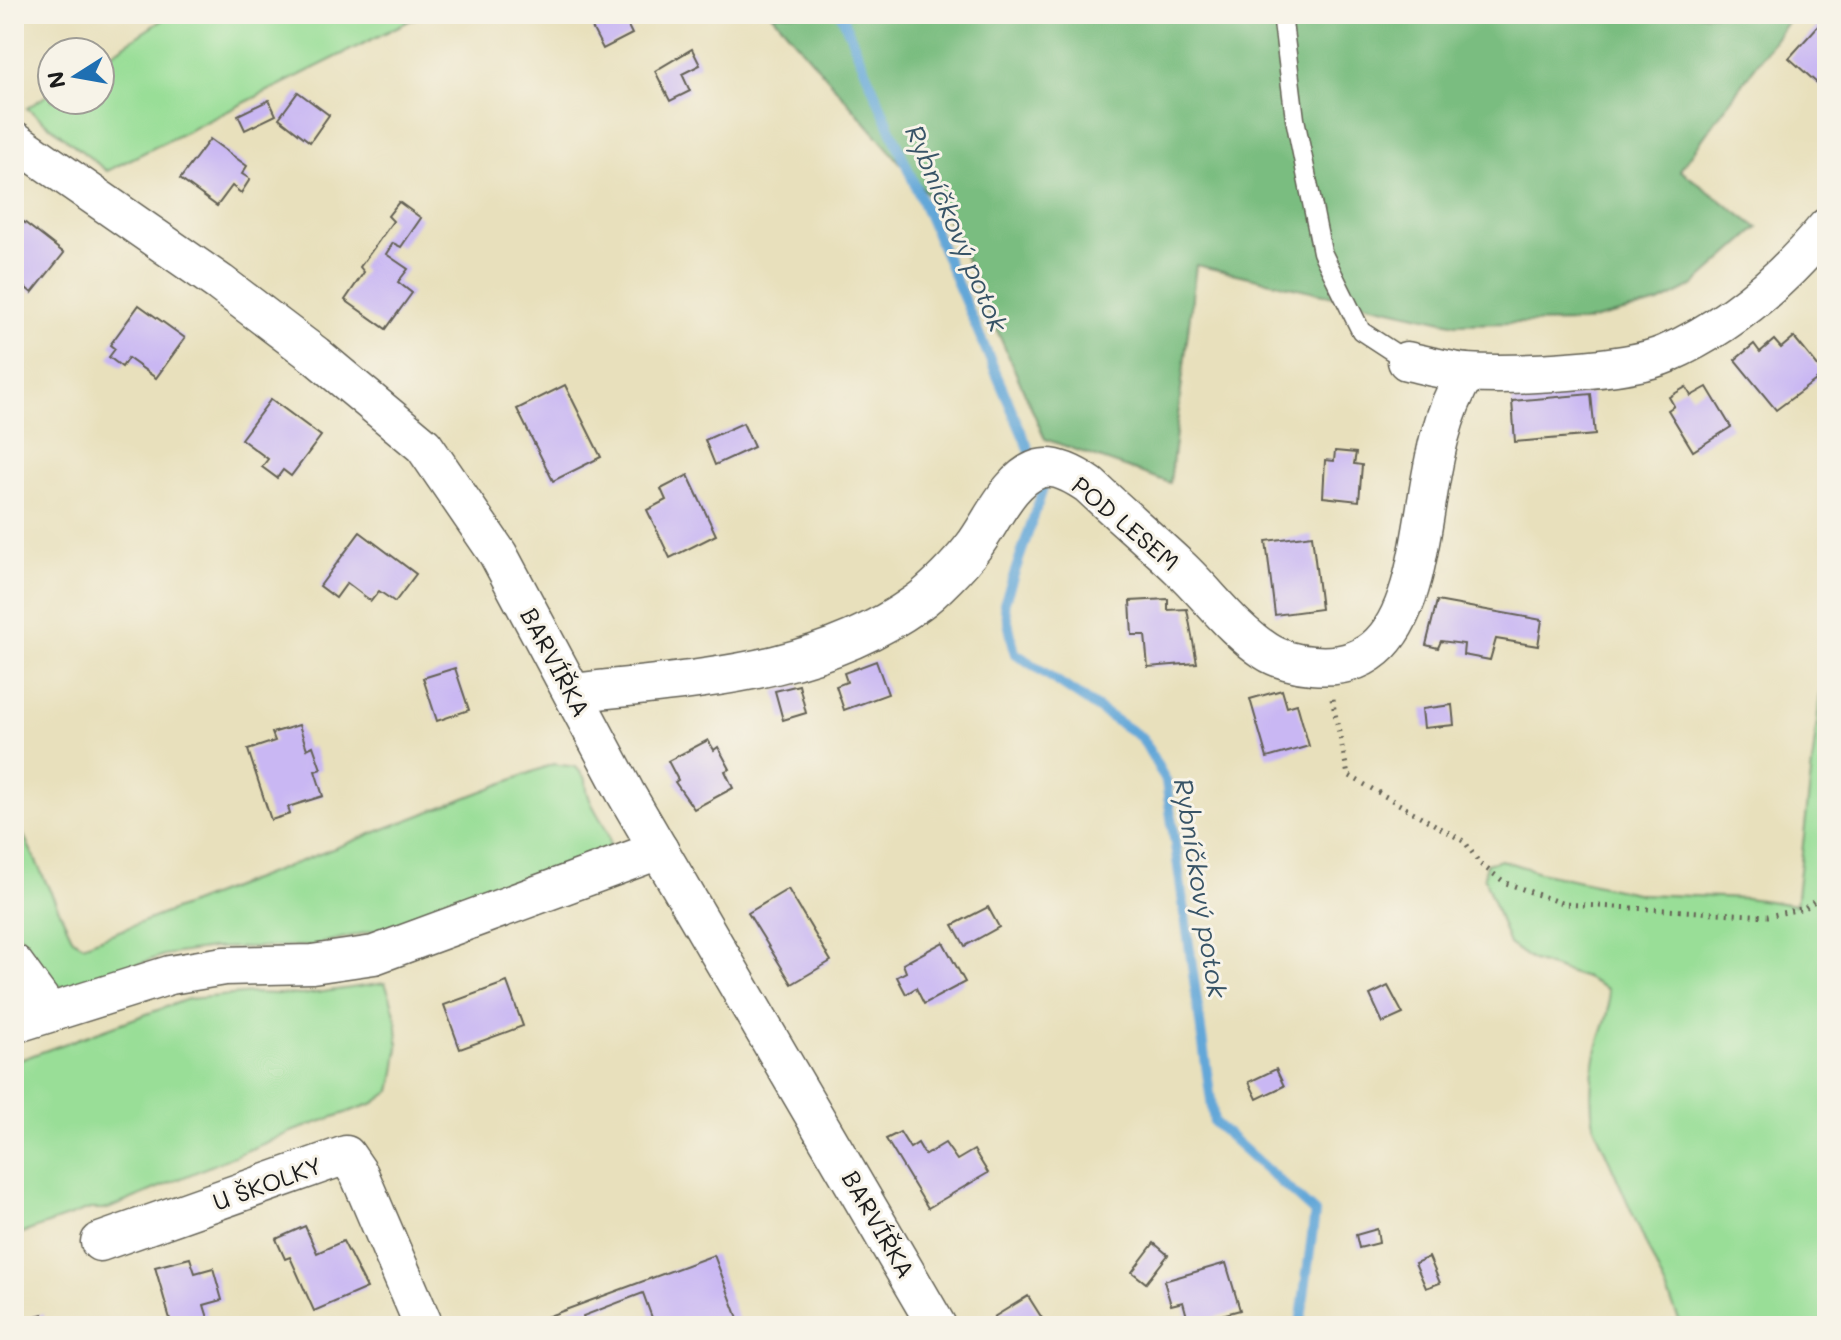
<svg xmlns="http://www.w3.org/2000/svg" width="1841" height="1340" viewBox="0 0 1841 1340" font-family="Mali,sans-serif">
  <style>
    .green { fill: #99de97; stroke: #5a7d5a; stroke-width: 2 }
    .forest { fill: #7abd80; stroke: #4b6c4e; stroke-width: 2 }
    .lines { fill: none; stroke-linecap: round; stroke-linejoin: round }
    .stream { stroke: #63a7d8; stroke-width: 10 }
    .building { fill: #c9b7f3 }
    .lane-casing { stroke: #636154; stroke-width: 21 }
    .street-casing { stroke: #636154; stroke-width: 41 }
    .path { stroke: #636154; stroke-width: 5; stroke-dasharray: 2 6; stroke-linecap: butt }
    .lane { stroke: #fff; stroke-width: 18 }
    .street { stroke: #fff; stroke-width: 38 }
    .labels { text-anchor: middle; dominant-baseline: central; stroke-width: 6; stroke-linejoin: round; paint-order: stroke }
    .street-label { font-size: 24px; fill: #1c1c1c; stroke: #f7f3e8 }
    .water-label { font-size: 26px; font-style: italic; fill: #385467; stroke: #f7f3e8 }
  </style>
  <rect width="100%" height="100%" fill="#f7f3e8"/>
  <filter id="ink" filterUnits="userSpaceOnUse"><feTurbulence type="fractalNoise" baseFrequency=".0125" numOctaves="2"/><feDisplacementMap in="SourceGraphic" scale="16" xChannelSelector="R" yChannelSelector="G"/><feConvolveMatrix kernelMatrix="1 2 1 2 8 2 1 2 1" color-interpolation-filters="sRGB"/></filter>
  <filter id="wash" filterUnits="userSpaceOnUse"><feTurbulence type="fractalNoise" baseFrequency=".006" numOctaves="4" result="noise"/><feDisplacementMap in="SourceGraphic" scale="32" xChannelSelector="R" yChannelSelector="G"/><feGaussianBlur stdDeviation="1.8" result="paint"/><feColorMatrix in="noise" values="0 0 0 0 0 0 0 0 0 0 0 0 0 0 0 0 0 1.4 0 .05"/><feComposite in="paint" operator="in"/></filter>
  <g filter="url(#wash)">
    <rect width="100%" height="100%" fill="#e8e0bc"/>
    <!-- green -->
    <g class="green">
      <path d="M 171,14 L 423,14 L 107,171 L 27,108 L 52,92 L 52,100 L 100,100 L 100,61 Z"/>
      <path d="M 1827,635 L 1827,1326 L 1682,1326 L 1594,1126 C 1589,1099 1591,1065 1600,1038 C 1606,1019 1612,1010 1607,989 L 1586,978 L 1533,961 L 1509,944 L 1484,877 L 1486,864 L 1501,860 L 1539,872 L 1640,894 L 1746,898 L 1796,905 Z"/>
      <path d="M 553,764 L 576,767 L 586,779 C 586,809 609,821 610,846 L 594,859 L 411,922 L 309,946 L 212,948 L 164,955 L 75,987 L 57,986 L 14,927 L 14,815 L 73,939 L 83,945 Z"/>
      <path d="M 385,983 C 401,1021 401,1051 391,1091 L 374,1103 L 291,1132 L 108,1209 L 90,1209 L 14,1236 L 14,1062 L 188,999 L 253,993 L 302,995 Z"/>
    </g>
    <!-- forest -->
    <path class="forest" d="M 772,14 L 1793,14 L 1680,170 L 1758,228 L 1693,286 L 1659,303 L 1584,322 L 1456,324 L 1196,265 L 1170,483 L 1045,439 L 947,217 Z"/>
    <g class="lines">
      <!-- stream -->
      <g class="stream">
        <path d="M 841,14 L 1033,459"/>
        <path d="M 1043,489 L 1004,604 L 1015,653 L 1142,738 L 1166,781 L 1214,1122 L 1315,1213 L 1300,1326"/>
      </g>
    </g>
    <g id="blocks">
      <!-- building -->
      <g class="building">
        <path d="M 610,14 L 622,14 L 632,34 L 603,49 L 590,24 Z"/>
        <path d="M 1827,16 L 1827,92 L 1789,58 Z"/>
        <path d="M 692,49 L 700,65 L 682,74 L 690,91 L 670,101 L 655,71 Z"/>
        <path d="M 298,92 L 329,115 L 310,142 L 279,118 Z"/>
        <path d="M 269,100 L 276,115 L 245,130 L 238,115 Z"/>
        <path d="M 210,139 L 247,166 L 242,174 L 250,179 L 241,193 L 232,186 L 217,206 L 180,179 Z"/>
        <path d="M 399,202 L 421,218 L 401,247 L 393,243 L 386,254 L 408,269 L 398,282 L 412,293 L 386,329 L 345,300 L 364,272 L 360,267 L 393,221 L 388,216 Z"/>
        <path d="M 24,222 L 64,253 L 32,293 L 14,278 L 14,235 Z"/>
        <path d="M 139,305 L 185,338 L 156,378 L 128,358 L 122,367 L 109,357 L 115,349 L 110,345 Z"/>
        <path d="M 1794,337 L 1824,374 L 1776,410 L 1735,360 L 1754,344 L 1760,352 L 1774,340 L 1781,348 Z"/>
        <path d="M 565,385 L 601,457 L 553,481 L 517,409 Z"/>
        <path d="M 1686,387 L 1691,396 L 1707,387 L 1731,427 L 1693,451 L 1668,410 L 1674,406 L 1669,397 Z"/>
        <path d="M 1591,394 L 1595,435 L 1515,442 L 1512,401 Z"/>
        <path d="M 271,399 L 321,436 L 291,476 L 283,470 L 277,478 L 262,467 L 268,459 L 241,439 Z"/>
        <path d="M 743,423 L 754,447 L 715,465 L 705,440 Z"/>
        <path d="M 1335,451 L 1356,453 L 1354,464 L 1362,465 L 1359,501 L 1323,497 L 1325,460 L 1334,461 Z"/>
        <path d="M 688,475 L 716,535 L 670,558 L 647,510 L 666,500 L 661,489 Z"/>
        <path d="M 360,532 L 416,574 L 395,602 L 379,591 L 371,601 L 347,583 L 336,598 L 320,586 Z"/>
        <path d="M 1312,535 L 1321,609 L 1275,615 L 1266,541 Z"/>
        <path d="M 1168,599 L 1168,610 L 1187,609 L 1197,663 L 1148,667 L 1145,635 L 1132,635 L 1130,601 Z"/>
        <path d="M 1437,601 L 1542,620 L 1538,646 L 1496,639 L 1490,660 L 1463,655 L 1464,644 L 1441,641 L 1438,648 L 1426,645 Z"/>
        <path d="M 876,661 L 888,694 L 844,710 L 836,686 L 847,682 L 844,673 Z"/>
        <path d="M 455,668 L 469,710 L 437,721 L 423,678 Z"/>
        <path d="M 799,685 L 806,713 L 783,720 L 775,691 Z"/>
        <path d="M 1282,690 L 1287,707 L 1297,704 L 1309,746 L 1267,758 L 1250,699 Z"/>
        <path d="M 1452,705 L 1454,725 L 1424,728 L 1422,709 Z"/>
        <path d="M 299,725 L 307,749 L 313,746 L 321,769 L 315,771 L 323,796 L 288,807 L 290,814 L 271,820 L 248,750 L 275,741 L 272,733 Z"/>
        <path d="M 708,740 L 714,750 L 718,747 L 730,769 L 725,771 L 733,788 L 694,809 L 675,782 L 678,780 L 668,761 Z"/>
        <path d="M 788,889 L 831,961 L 792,984 L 748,913 Z"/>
        <path d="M 988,907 L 999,927 L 965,946 L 953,925 Z"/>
        <path d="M 943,942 L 965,982 L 924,1004 L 916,988 L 906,994 L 897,977 L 906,972 L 903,964 Z"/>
        <path d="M 507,982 L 523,1026 L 460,1049 L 444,1005 Z"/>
        <path d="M 1388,986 L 1403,1014 L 1383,1023 L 1370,995 Z"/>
        <path d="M 1276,1069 L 1284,1086 L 1257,1099 L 1249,1082 Z"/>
        <path d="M 900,1132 L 910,1148 L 918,1143 L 925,1155 L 945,1143 L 957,1160 L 974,1150 L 988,1173 L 928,1208 L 886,1139 Z"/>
        <path d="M 305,1226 L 317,1253 L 343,1241 L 367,1288 L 314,1311 L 290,1257 L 285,1259 L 276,1239 Z"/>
        <path d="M 1377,1229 L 1379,1243 L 1359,1248 L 1356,1235 Z"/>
        <path d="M 1154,1243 L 1168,1255 L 1146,1283 L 1132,1272 Z"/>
        <path d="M 714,1255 L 741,1326 L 655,1326 L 643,1293 L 583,1316 L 586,1326 L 522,1326 Z"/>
        <path d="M 1429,1257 L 1440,1283 L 1426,1288 L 1415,1263 Z"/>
        <path d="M 190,1258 L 195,1273 L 213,1268 L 222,1300 L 204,1305 L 208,1318 L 172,1326 L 155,1267 Z"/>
        <path d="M 1226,1263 L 1240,1310 L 1189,1324 L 1183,1302 L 1171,1305 L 1164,1281 Z"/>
        <path d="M 1028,1296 L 1047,1326 L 992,1326 L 998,1322 L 994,1317 Z"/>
        <path d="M 43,1314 L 47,1326 L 14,1326 L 14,1322 Z"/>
      </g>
    </g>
  </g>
  <g filter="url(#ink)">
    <use href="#blocks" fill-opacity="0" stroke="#636154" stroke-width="2"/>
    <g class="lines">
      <defs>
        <path id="lane" d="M 1282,14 L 1295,119 L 1322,252 L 1361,331 L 1407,361"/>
        <g id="street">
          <path d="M 14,140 L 220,283 L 315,355 L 424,446 L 498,554 L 625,792 L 937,1326"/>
          <path d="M 1407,361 C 1426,365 1447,371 1466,373 C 1510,376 1628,371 1666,354 C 1730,326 1782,281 1827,227"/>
          <path d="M 573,693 C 692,679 815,676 917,603 C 933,592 961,563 973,547 C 991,524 1009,478 1039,469 C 1056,464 1076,476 1089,485 C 1119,513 1149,539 1179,567 C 1209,595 1231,628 1266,651 C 1278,659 1297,664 1312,665 C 1374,671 1399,631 1413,576 C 1430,508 1429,433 1466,373"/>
          <path d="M 14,964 L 49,1012"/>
          <path d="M 14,1024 L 170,975 L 224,966 L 312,964 L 374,955 L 659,850"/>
          <path d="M 100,1242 L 346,1155 L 359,1174 L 424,1326"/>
        </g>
      </defs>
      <!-- lane casing -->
      <use href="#lane" class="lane-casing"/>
      <!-- street casing -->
      <use href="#street" class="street-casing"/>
      <!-- path -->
      <path class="path" d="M 1332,699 L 1348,775 L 1465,842 L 1480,864 L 1506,883 L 1564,904 L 1768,916 L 1805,908 L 1827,892"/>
      <!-- lane -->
      <use href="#lane" class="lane"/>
      <!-- street -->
      <use href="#street" class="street"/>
    </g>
  </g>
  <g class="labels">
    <!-- street labels -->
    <g class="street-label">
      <text transform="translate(1126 523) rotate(40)">POD LESEM</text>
      <text transform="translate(556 662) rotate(62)">BARVÍŘKA</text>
      <text transform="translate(267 1183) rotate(-20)">U ŠKOLKY</text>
      <text transform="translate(879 1224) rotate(60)">BARVÍŘKA</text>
    </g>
    <!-- water labels -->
    <g class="water-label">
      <text transform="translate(957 228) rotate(67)">Rybníčkový potok</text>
      <text transform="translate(1201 888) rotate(81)">Rybníčkový potok</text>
    </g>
  </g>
  <!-- margin -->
  <rect width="1841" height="1340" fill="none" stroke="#f7f3e8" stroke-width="48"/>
  <!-- north arrow -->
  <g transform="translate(76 76) rotate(259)"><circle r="38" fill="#f7f3e8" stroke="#9f9d96" stroke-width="2"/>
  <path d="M0-6L14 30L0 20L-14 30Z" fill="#1f6fb2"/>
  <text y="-12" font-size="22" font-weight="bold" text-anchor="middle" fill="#1c1c1c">N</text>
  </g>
</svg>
